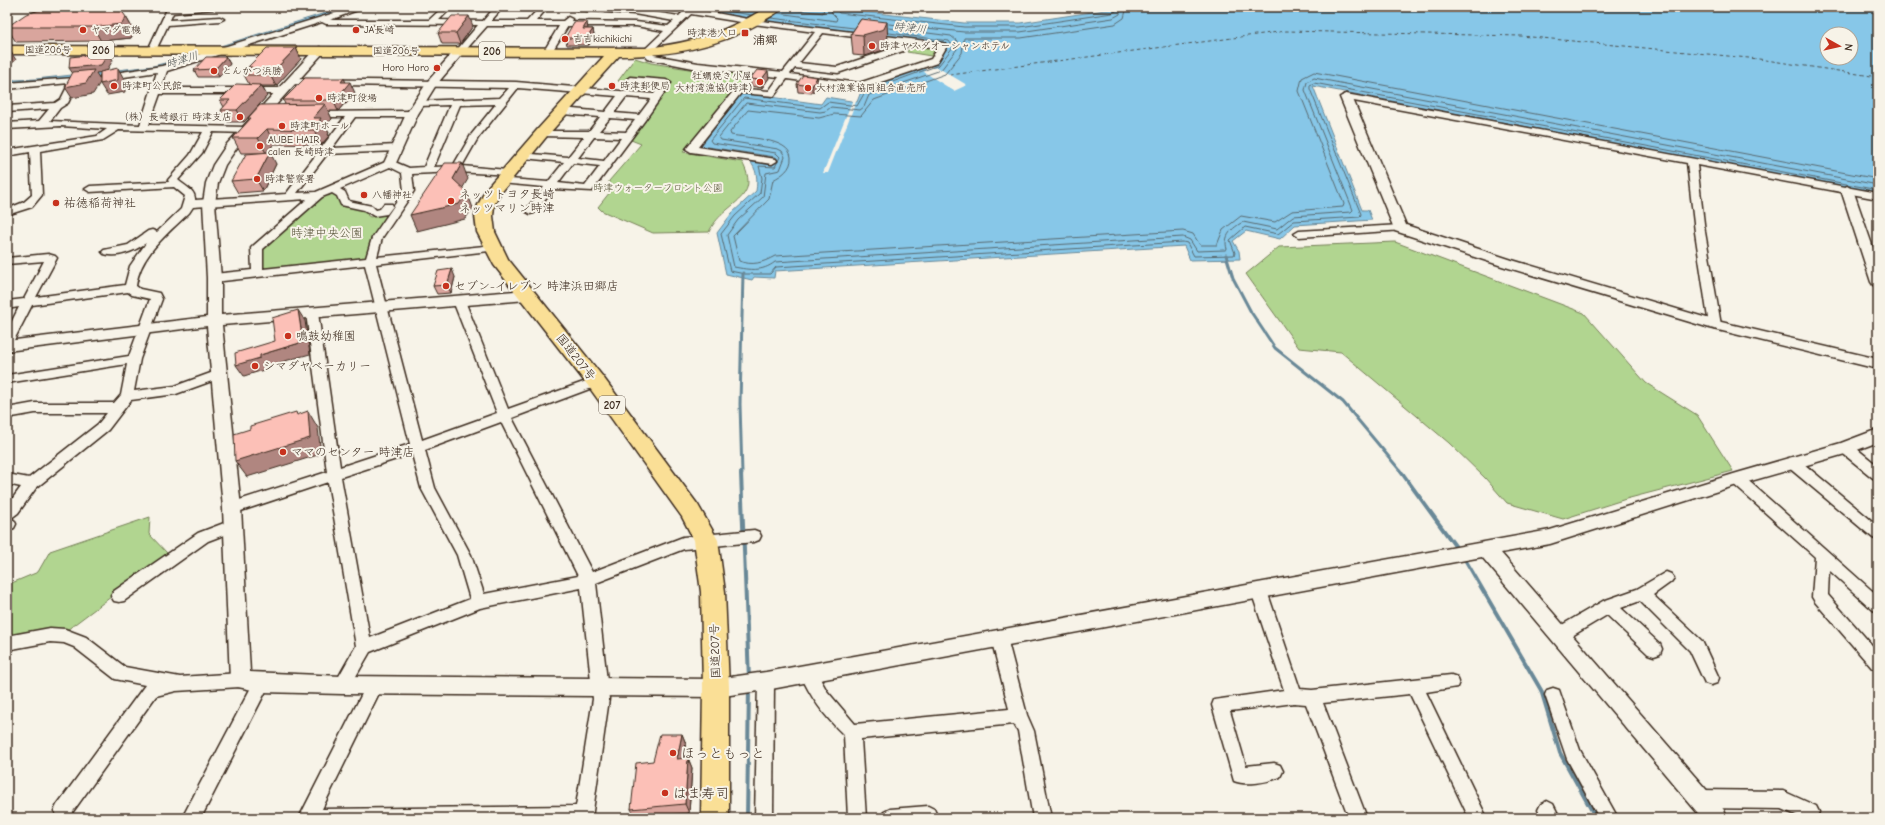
<svg xmlns="http://www.w3.org/2000/svg" width="1885" height="825" viewBox="0 0 1885 825" font-family="'Comic Neue','Klee One',sans-serif">
  <style>
    .green { fill: #b1d590; stroke: #768057 }
    .water { fill: #87c7e8; stroke: #698897; fill-rule: evenodd }
    .pier { fill: #f7f3e8 }
    .lines { fill: none; stroke-linecap: round; stroke-linejoin: round }
    .shore { stroke: #59696f; stroke-width: 1 }
    .stream-far1 { stroke: #698897; stroke-width: 3 }
    .stream { stroke: #698897; stroke-width: 4 }
    .ferry { stroke: #4e5150; stroke-width: 1; stroke-dasharray: 3.5 3; stroke-linecap: butt }
    .minor-casing { stroke: #3b2a1e; stroke-width: 3 }
    .tertiary-casing { stroke: #3b2a1e; stroke-width: 3 }
    .trunk-casing { stroke: #3b2a1e; stroke-width: 3 }
    .minor { fill: #f7f3e8; fill-rule: evenodd }
    .tertiary { fill: #f7f3e8; fill-rule: evenodd }
    .trunk { fill: #fadf96; fill-rule: evenodd }
    .wall { fill: #d9a59d; stroke: #3b2a1e }
    .shaded-wall { fill: #b08680; stroke: #3b2a1e }
    .building { fill: #fcc0b7; stroke: #3b2a1e }
    .poi-dot { fill: #c8321e; stroke: #f7f3e8; stroke-width: 1.5 }
    .labels { text-anchor: middle; dominant-baseline: central; stroke-width: 4; stroke-linejoin: round; paint-order: stroke }
    .far-poi-label { font-size: 10px; fill: #3b2a1e; stroke: #f7f3e8; text-anchor: start }
    .far-street-label { font-size: 10px; fill: #3b2a1e; stroke: #f7f3e8 }
    .far-park-label { font-size: 10px; fill: #58553a; stroke: #f7f3e8 }
    .far-water-label { font-size: 11px; font-style: italic; fill: #4e5150; stroke: #f7f3e8 }
    .shield { fill: #f7f3e8; stroke: #73665b; stroke-width: 1 }
    .shield-label { font-size: 11px; font-weight: bold; fill: #3b2a1e }
    .far-quarter-label { font-size: 12px; font-weight: bold; fill: #3b2a1e; stroke: #f7f3e8 }
    .poi-label { font-size: 12px; fill: #3b2a1e; stroke: #f7f3e8; text-anchor: start }
    .park-label { font-size: 12px; fill: #58553a; stroke: #f7f3e8 }
    .street-label { font-size: 12px; fill: #3b2a1e; stroke: #f7f3e8 }
    .near-poi-label { font-size: 14px; fill: #3b2a1e; stroke: #f7f3e8; text-anchor: start }
  </style>
  <rect width="100%" height="100%" fill="#f7f3e8"/>
  <filter id="ink" filterUnits="userSpaceOnUse"><feTurbulence type="fractalNoise" baseFrequency=".025" numOctaves="2"/><feDisplacementMap in="SourceGraphic" scale="8" xChannelSelector="R" yChannelSelector="G"/><feConvolveMatrix kernelMatrix="1 2 1 2 8 2 1 2 1" color-interpolation-filters="sRGB"/></filter>
  <g filter="url(#ink)">
    <!-- green -->
    <g class="green">
      <path d="M 911,46 L 935,49 L 931,56 L 907,52 Z"/>
      <path d="M 635,58 L 651,63 L 689,69 L 747,74 L 683,152 L 742,162 C 763,201 723,201 709,232 L 653,233 L 602,211 L 598,207 L 610,192 L 609,181 L 641,144 L 631,140 L 661,100 L 659,97 L 668,85 L 618,81 Z"/>
      <path d="M 324,193 L 329,196 L 332,193 L 335,193 L 340,199 L 341,206 L 364,209 L 369,213 L 367,215 L 370,217 L 381,215 L 388,215 L 372,238 L 365,259 L 267,270 L 262,267 L 263,248 Z"/>
      <path d="M 1395,242 L 1584,313 L 1646,383 L 1697,415 L 1733,471 L 1626,499 L 1563,519 L 1507,503 L 1485,478 L 1449,443 L 1341,352 L 1299,348 L 1246,274 L 1279,247 Z"/>
      <path d="M 150,517 L 149,534 L 168,554 L 67,630 L 7,638 L 7,585 L 38,572 L 50,551 Z"/>
    </g>
    <!-- water -->
    <g class="water">
      <path d="M 344,7 L 357,7 L 173,66 L 102,76 L 7,85 L 7,78 L 15,80 L 36,79 L 153,66 L 173,61 Z"/>
      <path d="M 673,7 L 823,7 L 964,23 L 1020,23 L 1125,7 L 1878,7 L 1878,194 L 1313,86 L 1362,210 L 1368,210 L 1372,220 L 1295,225 L 1280,239 L 1246,231 L 1233,241 L 1239,251 L 1240,259 L 1190,260 L 1184,246 L 775,271 L 774,278 L 754,277 L 752,280 L 726,274 L 717,233 L 732,213 L 756,191 C 758,178 757,170 749,160 L 774,164 L 776,157 L 701,146 L 742,93 L 821,104 L 826,97 L 857,102 L 862,89 L 937,62 L 949,45 L 740,18 ZM 1827,34 L 1851,34 L 1851,58 L 1827,58 Z"/>
    </g>
    <!-- pier -->
    <g class="pier">
      <path d="M 926,63 L 934,68 L 937,67 L 967,85 L 954,91 L 924,72 L 926,70 L 920,66 Z"/>
      <path d="M 853,99 L 857,99 L 828,173 L 823,173 Z"/>
    </g>
    <g class="lines">
      <!-- shore -->
      <g class="shore">
        <path d="M 701,7 L 751,15"/>
        <path d="M 835,7 L 839,13 L 964,27 L 1020,27 L 1112,13 L 1116,11 L 1116,7"/>
        <path d="M 1127,7 L 1124,18 L 1115,24 L 1021,38 L 964,38 L 962,53 L 945,74 L 874,100 L 861,116 L 834,114 L 819,118 L 748,110 L 730,132 L 731,135 C 746,138 789,138 791,157 C 792,169 782,175 773,180 L 769,199 L 733,236 L 739,261 C 753,266 762,263 775,256 L 1183,231 L 1193,234 L 1200,245 L 1217,245 L 1223,230 L 1241,216 L 1275,222 L 1292,211 L 1343,207 L 1344,204 L 1299,91 L 1302,78 L 1314,72 L 1878,179"/>
        <path d="M 783,8 L 823,13 L 824,7"/>
        <path d="M 778,13 L 836,21 L 837,18 L 832,13 L 830,7"/>
        <path d="M 771,18 L 854,28"/>
        <path d="M 889,24 L 964,32 L 1020,32 L 1113,18 L 1120,14 L 1121,7"/>
        <path d="M 889,28 L 951,36 L 957,41 L 957,49 L 941,70 L 869,95 L 864,107 L 860,110 L 831,107 L 826,111 L 820,112 L 746,103 L 719,137 L 721,140 L 778,149 L 782,151 L 785,157 L 780,170 L 766,173 L 763,197 L 738,220 L 727,235 L 734,267 C 750,270 762,272 775,262 L 1183,237 L 1190,240 L 1197,251 L 1225,250 L 1227,249 C 1223,236 1232,228 1243,222 L 1277,229 L 1293,216 L 1351,212 L 1353,210 L 1305,90 L 1307,82 L 1314,78 L 1878,185"/>
        <path d="M 889,33 L 949,41 L 953,47 L 939,65 L 865,92 L 857,106 L 828,102 L 820,108 L 744,98 L 710,140 L 712,143 L 776,153 L 780,157 L 775,167 L 759,166 L 762,178 L 760,193 L 735,216 L 721,234 L 730,271 L 745,274 L 770,274 L 776,267 L 1183,242 L 1187,243 L 1194,256 L 1234,255 L 1235,253 L 1230,240 L 1245,227 L 1278,234 L 1294,221 L 1360,217 L 1361,214 L 1310,89 L 1310,85 L 1314,83 L 1878,190"/>
      </g>
      <!-- stream-far1 -->
      <g class="stream-far1">
        <path d="M 1226,255 L 1233,278 L 1251,312 L 1275,348 L 1343,402 L 1403,474"/>
        <path d="M 742,474 L 740,404 L 743,273"/>
      </g>
      <!-- stream -->
      <g class="stream">
        <path d="M 741,473 L 749,679"/>
        <path d="M 1402,473 L 1458,550"/>
        <path d="M 1463,556 L 1541,690 L 1560,753 L 1596,818"/>
        <path d="M 747,818 L 749,689"/>
      </g>
      <!-- ferry -->
      <path class="ferry" d="M 950,75 L 1286,31 L 1521,36 L 1759,59 L 1878,77"/>
      <defs>
        <g id="minor">
          <path d="M 168,7 L 217,7 L 213,9 L 173,13 L 170,20 L 220,17 L 224,19 L 220,21 L 168,25 L 155,52 L 149,52 L 148,50 Z"/>
          <path d="M 354,7 L 366,7 L 330,20 L 429,20 L 443,7 L 452,7 L 439,20 L 483,21 L 495,7 L 503,7 L 491,21 L 527,21 L 540,7 L 548,7 L 536,21 L 563,21 L 568,17 L 572,19 L 571,21 L 636,22 L 668,26 L 674,21 L 634,14 L 577,10 L 573,8 C 591,1 657,13 679,16 L 683,12 L 663,7 L 697,7 L 695,9 L 753,20 L 943,43 L 947,46 L 937,63 L 860,89 L 787,79 L 774,96 L 741,93 L 698,147 L 776,159 L 777,161 L 772,164 L 691,152 L 686,149 L 736,88 L 769,91 L 779,77 L 698,69 L 648,59 L 642,52 L 664,31 L 636,26 L 568,26 L 551,53 L 548,54 L 544,51 L 559,26 L 487,26 L 463,53 L 460,54 L 456,51 L 478,25 L 326,24 L 322,22 L 167,71 L 161,88 L 283,88 L 288,91 L 283,94 L 160,94 L 149,125 L 246,127 L 251,130 L 246,133 L 213,132 L 202,153 L 178,180 C 184,186 196,190 195,200 L 286,194 L 345,117 L 310,117 L 310,113 L 313,112 L 412,111 L 417,114 L 412,117 L 355,117 L 332,148 L 397,145 L 402,148 L 397,151 L 327,154 L 297,193 L 316,192 L 390,160 L 409,168 L 424,167 L 450,105 L 419,106 L 416,105 L 416,101 L 500,98 L 509,88 L 288,84 L 288,80 L 291,79 L 516,82 L 654,94 L 660,85 L 630,83 L 626,80 L 630,77 L 666,80 L 671,83 L 645,120 L 592,191 L 553,189 L 534,213 L 530,214 L 525,211 L 544,187 L 501,183 L 497,182 L 496,180 L 497,178 L 548,182 L 564,162 L 523,158 L 518,155 L 520,153 L 568,157 L 584,137 L 542,136 L 539,135 L 537,133 L 539,131 L 589,131 L 600,117 L 562,114 L 557,111 L 562,108 L 605,112 L 617,96 L 518,88 L 478,138 L 462,166 L 507,170 L 511,171 L 512,173 L 511,175 L 456,172 L 412,174 L 414,191 L 382,238 L 377,257 L 494,245 L 500,248 L 498,250 L 376,264 L 422,440 L 497,413 L 453,301 L 455,298 L 463,298 L 465,301 L 508,409 L 592,379 L 600,379 L 602,382 L 600,385 L 512,418 L 592,572 L 683,537 L 754,530 L 759,532 L 761,536 L 759,540 L 754,542 L 684,549 L 596,583 L 609,699 L 592,818 L 299,818 L 369,680 L 375,678 L 381,680 L 383,685 L 322,809 L 576,806 L 593,699 L 581,588 L 480,608 L 370,652 L 348,690 L 342,692 L 336,690 L 334,685 L 356,646 L 328,482 L 232,514 L 227,512 L 225,508 L 227,504 L 327,472 L 306,313 L 308,310 L 312,309 L 318,313 L 340,467 L 410,444 L 365,265 L 214,282 L 208,278 L 214,274 L 252,270 L 251,248 L 253,246 L 307,199 L 193,207 L 189,213 C 167,234 140,255 136,286 L 140,289 L 159,293 L 162,299 L 140,359 L 134,391 L 175,386 L 219,370 L 223,371 L 225,374 L 223,377 L 176,394 L 131,400 L 108,430 L 36,488 L 18,513 L 10,519 L 14,520 L 16,524 L 14,528 L 7,531 L 7,506 L 21,487 L 7,484 L 7,474 L 29,478 L 98,424 L 107,413 L 35,413 L 7,418 L 7,408 L 35,403 L 114,403 L 121,395 L 127,364 L 7,383 L 7,375 L 129,356 L 150,299 L 132,295 L 128,292 L 32,305 L 13,342 L 11,345 L 7,346 L 7,331 L 19,307 L 7,309 L 7,301 L 24,299 L 44,261 L 7,264 L 7,258 L 48,254 L 55,256 L 57,258 L 36,297 L 125,285 L 130,266 L 146,243 C 135,251 118,258 104,254 L 102,252 L 104,250 L 128,245 L 148,231 L 152,230 L 157,232 L 181,209 L 185,196 L 174,187 L 90,192 L 85,189 L 90,186 L 169,182 L 168,180 L 190,155 L 203,132 L 119,130 L 103,140 L 40,151 L 42,195 L 32,207 L 7,215 L 7,209 L 24,202 L 32,195 L 30,152 L 7,156 L 7,150 L 97,136 L 107,129 L 61,126 L 7,129 L 7,123 L 39,121 L 49,109 L 7,112 L 7,106 L 55,103 L 61,99 L 69,83 L 7,89 L 7,83 L 88,77 L 88,81 L 78,82 L 68,103 L 60,108 L 50,121 L 140,125 L 157,72 L 104,80 L 100,77 L 101,75 L 162,66 ZM 691,14 L 753,24 L 815,32 L 783,72 L 698,63 L 654,55 L 651,52 ZM 823,33 L 900,43 L 897,47 L 837,67 L 799,63 ZM 908,44 L 938,48 L 931,59 L 859,83 L 790,74 L 795,68 L 838,73 L 903,51 ZM 626,97 L 651,99 L 639,115 L 614,113 ZM 496,104 L 471,135 L 453,166 L 434,167 L 460,105 ZM 610,118 L 635,120 L 626,132 L 599,131 ZM 594,137 L 621,138 L 604,161 L 578,158 ZM 573,163 L 600,166 L 585,186 L 558,183 ZM 390,167 L 402,173 L 404,191 L 372,238 L 366,258 L 263,269 L 263,249 L 322,197 L 332,193 L 337,196 L 341,205 L 364,210 L 374,216 L 387,214 L 393,206 L 392,204 L 384,204 L 380,209 L 376,210 L 372,206 L 349,201 L 345,192 L 340,189 ZM 501,422 L 578,576 L 484,594 L 471,555 L 435,488 L 425,450 ZM 412,454 L 421,488 L 457,555 L 470,599 L 370,638 L 341,477 Z"/>
          <path d="M 1346,94 L 1878,193 L 1878,199 L 1697,165 L 1705,232 L 1721,325 L 1715,329 L 1709,325 L 1695,232 L 1687,163 L 1343,99 L 1343,95 Z"/>
          <path d="M 1400,225 L 1405,228 L 1404,230 L 1299,237 L 1294,234 L 1299,231 Z"/>
          <path d="M 1846,443 L 1851,444 L 1878,466 L 1878,479 L 1873,478 L 1841,452 L 1839,448 L 1841,444 Z"/>
          <path d="M 1793,458 L 1798,459 L 1878,526 L 1878,540 L 1873,538 L 1788,467 L 1786,463 L 1788,459 Z"/>
          <path d="M 1737,474 L 1742,475 L 1878,596 L 1878,612 L 1873,610 L 1829,570 L 1828,595 L 1878,652 L 1878,670 L 1872,668 L 1815,602 L 1812,597 L 1815,557 L 1732,483 L 1730,479 L 1732,475 Z"/>
          <path d="M 232,520 L 237,522 L 239,526 L 237,530 L 208,541 L 124,601 L 119,602 L 114,601 L 111,596 L 114,591 L 198,533 Z"/>
          <path d="M 1666,572 L 1671,574 L 1674,578 L 1671,582 L 1653,595 L 1702,641 L 1719,678 L 1717,683 L 1711,685 L 1705,683 L 1690,651 L 1640,601 L 1621,608 L 1660,644 L 1662,649 L 1660,654 L 1654,656 L 1648,654 L 1607,615 L 1567,639 L 1561,641 L 1555,639 L 1553,634 L 1555,629 L 1603,601 L 1637,589 Z"/>
          <path d="M 1259,585 L 1264,587 L 1267,591 L 1300,689 L 1312,690 L 1451,675 L 1457,677 L 1459,682 L 1457,687 L 1426,692 L 1487,818 L 1469,818 L 1410,694 L 1323,703 L 1367,818 L 1349,818 L 1306,704 L 1294,703 L 1230,711 L 1246,766 L 1274,763 L 1280,765 L 1283,771 L 1280,777 C 1268,782 1246,786 1234,781 L 1212,705 L 1214,700 L 1284,690 L 1251,591 L 1254,587 Z"/>
          <path d="M 50,628 L 65,629 L 86,637 L 125,667 L 180,677 L 240,673 L 246,675 L 248,680 L 246,685 L 240,687 L 176,691 L 156,696 L 69,817 L 59,818 L 54,811 L 57,805 L 145,685 L 115,679 L 74,647 L 64,643 L 50,642 L 7,650 L 7,636 Z"/>
          <path d="M 999,631 L 1005,633 L 1007,638 L 1027,715 L 1034,731 L 1051,818 L 1033,818 L 1018,731 L 1014,724 L 861,739 L 866,818 L 848,818 L 844,735 C 825,717 810,697 800,673 L 802,668 L 808,666 L 814,668 L 827,691 L 855,724 L 1009,709 L 991,638 L 993,633 Z"/>
          <path d="M 766,674 L 772,676 L 774,681 L 773,818 L 755,818 L 758,681 L 760,676 Z"/>
          <path d="M 262,676 L 268,678 L 270,683 L 201,818 L 182,818 L 256,678 Z"/>
          <path d="M 1553,688 L 1559,690 L 1580,750 L 1618,818 L 1599,818 L 1567,759 L 1545,695 L 1547,690 Z"/>
          <path d="M 1700,790 L 1783,791 L 1816,806 L 1819,812 L 1816,818 L 1803,818 L 1782,809 L 1700,808 L 1694,805 L 1691,799 L 1694,793 Z"/>
          <path d="M 1547,801 L 1553,804 L 1560,818 L 1542,818 L 1538,810 L 1541,804 Z"/>
          <path d="M 928,806 L 934,809 L 938,818 L 881,818 L 884,812 L 890,809 Z"/>
        </g>
        <g id="tertiary">
          <path d="M 43,7 L 55,7 L 7,37 L 7,30 Z"/>
          <path d="M 320,47 L 325,50 L 324,52 L 236,149 L 225,165 L 218,183 L 215,203 L 221,278 L 221,315 L 527,290 L 532,292 L 534,295 L 532,298 L 527,300 L 222,325 L 241,508 L 250,672 L 342,676 L 716,679 L 766,672 L 1550,530 L 1737,473 L 1841,443 L 1878,429 L 1878,442 L 1852,452 L 1737,485 L 1550,544 L 1501,553 L 1724,810 L 1727,818 L 1702,818 L 1482,557 L 766,690 L 716,697 L 342,694 L 262,692 L 233,686 L 230,680 L 223,508 L 207,326 L 7,351 L 7,341 L 207,317 L 207,278 L 203,203 L 206,183 L 213,165 L 227,144 L 316,48 Z"/>
          <path d="M 460,48 L 465,51 L 436,85 L 418,114 L 396,163 L 394,166 L 386,166 L 384,163 L 406,114 L 428,81 L 456,49 Z"/>
          <path d="M 1346,94 L 1352,97 L 1406,225 L 1512,260 L 1717,321 L 1878,359 L 1878,369 L 1710,328 L 1502,266 L 1395,231 L 1340,97 Z"/>
          <path d="M 1847,186 L 1853,190 L 1878,262 L 1878,286 L 1873,285 L 1871,282 L 1841,190 Z"/>
        </g>
        <path id="trunk" d="M 767,7 L 783,7 C 778,14 767,18 760,23 C 716,48 670,56 619,56 L 547,136 L 500,194 L 494,205 L 493,216 L 495,232 L 508,259 L 603,377 L 698,505 L 718,540 L 725,592 L 729,688 L 729,818 L 701,818 L 703,688 L 701,592 L 694,540 L 682,517 L 589,387 L 494,265 L 477,232 L 475,216 L 478,205 L 486,189 L 537,130 L 604,56 L 7,54 L 7,46 L 646,48 C 693,43 727,32 767,7 Z"/>
      </defs>
      <!-- minor casing -->
      <use href="#minor" class="minor-casing"/>
      <!-- tertiary casing -->
      <use href="#tertiary" class="tertiary-casing"/>
      <!-- trunk casing -->
      <use href="#trunk" class="trunk-casing"/>
      <!-- minor -->
      <use href="#minor" class="minor"/>
      <!-- tertiary -->
      <use href="#tertiary" class="tertiary"/>
      <!-- trunk -->
      <use href="#trunk" class="trunk"/>
    </g>
    <!-- wall -->
    <g class="wall">
      <path d="M 126,17 L 134,31 L 131,38 L 101,41 L 16,42 L 7,28 L 7,27 Z"/>
      <path d="M 861,19 L 888,43 L 884,50 L 864,56 L 853,55 L 851,34 Z"/>
      <path d="M 473,26 L 460,44 L 442,44 L 438,33 Z"/>
      <path d="M 588,29 L 593,29 L 594,36 L 589,45 L 567,45 L 565,38 Z"/>
      <path d="M 296,48 L 301,59 L 276,86 L 262,86 L 267,96 L 244,122 L 227,122 L 221,110 L 224,107 L 220,100 L 249,84 L 244,75 L 249,70 L 248,67 Z"/>
      <path d="M 226,57 L 230,64 L 219,77 L 198,77 L 194,70 Z"/>
      <path d="M 817,77 L 818,85 L 812,93 L 798,92 L 797,84 Z"/>
      <path d="M 769,78 L 762,88 L 751,86 L 750,79 Z"/>
      <path d="M 346,82 L 355,93 L 346,104 L 344,104 L 338,111 L 328,111 L 332,119 L 325,126 L 329,133 L 328,134 L 329,136 L 321,145 L 274,144 L 266,153 L 276,164 L 263,191 L 238,193 L 231,181 L 262,153 L 241,153 L 233,138 L 249,120 L 248,118 L 285,104 L 283,100 Z"/>
      <path d="M 455,277 L 451,293 L 437,294 L 433,286 Z"/>
      <path d="M 682,734 L 686,744 L 683,758 L 688,758 L 692,768 L 689,813 L 636,818 L 631,809 L 653,761 Z"/>
    </g>
    <!-- shaded-wall -->
    <g class="shaded-wall">
      <path d="M 469,16 L 473,26 L 460,44 L 456,33 Z"/>
      <path d="M 126,17 L 134,31 L 131,38 L 101,41 L 93,27 Z"/>
      <path d="M 587,22 L 588,29 L 583,29 Z"/>
      <path d="M 887,22 L 888,43 L 884,50 L 864,56 L 863,35 Z"/>
      <path d="M 593,29 L 594,36 L 589,45 L 587,38 Z"/>
      <path d="M 296,48 L 301,59 L 276,86 L 270,75 Z"/>
      <path d="M 9,49 L 16,60 L 7,67 L 7,50 Z"/>
      <path d="M 109,53 L 113,60 L 106,72 L 96,73 L 101,81 L 93,94 L 72,98 L 65,87 L 74,75 L 69,68 Z"/>
      <path d="M 226,57 L 230,64 L 219,77 L 215,69 Z"/>
      <path d="M 118,68 L 124,79 L 125,92 L 107,95 L 100,84 Z"/>
      <path d="M 768,71 L 769,78 L 762,88 L 761,80 Z"/>
      <path d="M 817,77 L 818,85 L 812,93 L 812,86 Z"/>
      <path d="M 344,78 L 347,85 L 350,82 L 355,93 L 346,104 L 341,93 L 341,82 Z"/>
      <path d="M 261,85 L 267,96 L 244,122 L 237,110 Z"/>
      <path d="M 338,93 L 344,104 L 338,111 L 333,100 Z"/>
      <path d="M 325,104 L 332,119 L 325,126 L 329,133 L 328,134 L 329,136 L 321,145 L 314,130 L 313,118 Z"/>
      <path d="M 267,129 L 274,144 L 266,153 L 258,138 Z"/>
      <path d="M 270,152 L 276,164 L 263,191 L 256,179 Z"/>
      <path d="M 462,163 L 468,179 L 459,194 L 453,179 Z"/>
      <path d="M 467,192 L 473,208 L 465,219 L 417,231 L 410,215 Z"/>
      <path d="M 452,269 L 455,277 L 451,293 L 447,285 Z"/>
      <path d="M 298,310 L 305,321 L 310,354 L 267,366 L 267,369 L 244,376 L 236,365 L 260,355 L 303,342 Z"/>
      <path d="M 308,411 L 318,428 L 321,454 L 247,477 L 235,461 Z"/>
      <path d="M 682,734 L 686,744 L 681,769 L 677,759 Z"/>
      <path d="M 688,758 L 692,768 L 689,813 L 685,804 Z"/>
    </g>
    <!-- building -->
    <g class="building">
      <path d="M 50,7 L 119,7 L 126,17 L 122,24 L 93,27 L 7,27 L 26,14 Z"/>
      <path d="M 452,16 L 469,16 L 456,33 L 438,33 Z"/>
      <path d="M 861,19 L 887,22 L 884,29 L 863,35 L 851,34 Z"/>
      <path d="M 574,22 L 587,22 L 583,29 L 593,29 L 587,38 L 565,38 Z"/>
      <path d="M 267,48 L 296,48 L 270,75 L 244,75 L 252,67 L 248,67 Z"/>
      <path d="M 109,53 L 101,65 L 69,68 L 70,57 Z"/>
      <path d="M 206,57 L 226,57 L 215,69 L 194,70 Z"/>
      <path d="M 118,68 L 118,80 L 100,84 L 100,72 Z"/>
      <path d="M 94,70 L 86,83 L 65,87 L 73,72 Z"/>
      <path d="M 757,70 L 768,71 L 761,80 L 750,79 Z"/>
      <path d="M 803,75 L 817,77 L 812,86 L 797,84 Z"/>
      <path d="M 305,78 L 344,78 L 341,82 L 350,82 L 341,93 L 338,93 L 333,100 L 283,100 Z"/>
      <path d="M 236,84 L 261,85 L 237,110 L 221,110 L 230,100 L 220,100 Z"/>
      <path d="M 325,104 L 313,118 L 321,118 L 319,121 L 321,121 L 314,130 L 267,129 L 258,138 L 233,138 L 251,118 L 248,118 L 260,105 Z"/>
      <path d="M 270,152 L 256,179 L 231,181 L 246,154 Z"/>
      <path d="M 445,163 L 462,163 L 453,179 L 467,192 L 459,204 L 410,215 Z"/>
      <path d="M 452,269 L 447,285 L 433,286 L 438,271 Z"/>
      <path d="M 298,310 L 303,342 L 260,355 L 260,358 L 236,365 L 235,353 L 275,341 L 272,318 Z"/>
      <path d="M 308,411 L 310,438 L 235,461 L 234,434 L 250,429 L 250,426 L 296,412 L 297,415 Z"/>
      <path d="M 660,734 L 682,734 L 677,759 L 688,758 L 685,804 L 631,809 L 636,763 L 653,761 Z"/>
    </g>
  </g>
  <!-- markers -->
  <g class="poi-dot">
    <circle cx="83" cy="30" r="4"/>
    <circle cx="356" cy="30" r="4"/>
    <rect x="741" y="29" width="8" height="8" rx="2"/>
    <circle cx="565" cy="39" r="4"/>
    <circle cx="872" cy="46" r="4"/>
    <circle cx="437" cy="68" r="4"/>
    <circle cx="214" cy="71" r="4"/>
    <circle cx="760" cy="82" r="4"/>
    <circle cx="114" cy="86" r="4"/>
    <circle cx="612" cy="86" r="4"/>
    <circle cx="808" cy="88" r="4"/>
    <circle cx="319" cy="98" r="4"/>
    <circle cx="240" cy="117" r="4"/>
    <circle cx="282" cy="126" r="4"/>
    <circle cx="260" cy="146" r="4"/>
    <circle cx="257" cy="179" r="4"/>
    <circle cx="364" cy="195" r="4"/>
    <circle cx="451" cy="201" r="4"/>
    <circle cx="56" cy="203" r="4"/>
    <circle cx="446" cy="286" r="4"/>
    <circle cx="288" cy="336" r="4"/>
    <circle cx="255" cy="366" r="4"/>
    <circle cx="283" cy="452" r="4"/>
    <circle cx="673" cy="753" r="4"/>
    <circle cx="665" cy="793" r="4"/>
  </g>
  <g class="labels">
    <!-- far-poi labels -->
    <g class="far-poi-label">
      <text x="91" y="30">ヤマダ電機</text>
      <text x="364" y="30">JA長崎</text>
      <text x="737" y="33" text-anchor="end">時津港入口</text>
      <text x="573" y="39">吉吉kichikichi</text>
      <text x="880" y="46">時津ヤスダオーシャンホテル</text>
      <text x="429" y="68" text-anchor="end">Horo Horo</text>
      <text x="222" y="71">とんかつ浜勝</text>
      <text x="752" y="76" text-anchor="end">牡蠣焼き小屋<tspan x="752" dy="12">大村湾漁協(時津)</tspan></text>
      <text x="122" y="86">時津町公民館</text>
      <text x="620" y="86">時津郵便局</text>
      <text x="816" y="88">大村漁業協同組合直売所</text>
      <text x="327" y="98">時津町役場</text>
      <text x="232" y="117" text-anchor="end">（株）長崎銀行 時津支店</text>
      <text x="290" y="126">時津町ホール</text>
      <text x="268" y="140">AUBE HAIR<tspan x="268" dy="12">calen 長崎時津</tspan></text>
      <text x="265" y="179">時津警察署</text>
      <text x="372" y="195">八幡神社</text>
    </g>
    <!-- far-street labels -->
    <g class="far-street-label">
      <text x="48" y="50">国道206号</text>
      <text x="396" y="51">国道206号</text>
    </g>
    <!-- far-park labels -->
    <g class="far-park-label">
      <text x="658" y="188">時津ウォーターフロント公園</text>
    </g>
    <!-- far-water labels -->
    <g class="far-water-label">
      <text transform="translate(910 28) rotate(6)">時津川</text>
      <text transform="translate(182 60) rotate(-17)">時津川</text>
    </g>
    <!-- shield labels -->
    <g class="shield">
      <rect x="88" y="41" width="26" height="18" rx="3"/>
      <rect x="479" y="42" width="26" height="18" rx="3"/>
      <rect x="599" y="396" width="26" height="18" rx="3"/>
    </g>
    <g class="shield-label">
      <text x="101" y="50">206</text>
      <text x="492" y="51">206</text>
      <text x="612" y="405">207</text>
    </g>
    <!-- far-quarter labels -->
    <g class="far-quarter-label">
      <text x="765" y="40">浦郷</text>
    </g>
    <!-- poi labels -->
    <g class="poi-label">
      <text x="459" y="194">ネッツトヨタ長崎<tspan x="459" dy="14">ネッツマリン時津</tspan></text>
      <text x="64" y="203">祐徳稲荷神社</text>
      <text x="454" y="286">セブン-イレブン 時津浜田郷店</text>
      <text x="296" y="336">鳴鼓幼稚園</text>
      <text x="263" y="366">シマダヤベーカリー</text>
      <text x="291" y="452">ママのセンター 時津店</text>
    </g>
    <!-- park labels -->
    <g class="park-label">
      <text x="327" y="233">時津中央公園</text>
    </g>
    <!-- street labels -->
    <g class="street-label">
      <text transform="translate(576 357) rotate(52)">国道207号</text>
      <text transform="translate(715 651) rotate(-92)">国道207号</text>
    </g>
    <!-- near-poi labels -->
    <g class="near-poi-label">
      <text x="681" y="753">ほっともっと</text>
      <text x="673" y="793">はま寿司</text>
    </g>
  </g>
  <!-- margin -->
  <rect width="1885" height="825" fill="none" stroke="#f7f3e8" stroke-width="24"/>
  <rect x="12" y="12" width="1861" height="801" fill="none" stroke="#3b2a1e" stroke-width="1.5" filter="url(#ink)"/>
  <!-- north arrow -->
  <g transform="translate(1839 46) rotate(98)"><circle r="19" fill="#f7f3e8" stroke="#aca397"/>
  <path d="M0-3L7 15L0 10L-7 15Z" fill="#c8321e"/>
  <text y="-6" font-size="11" font-weight="bold" text-anchor="middle" fill="#3b2a1e">N</text>
  </g>
</svg>
